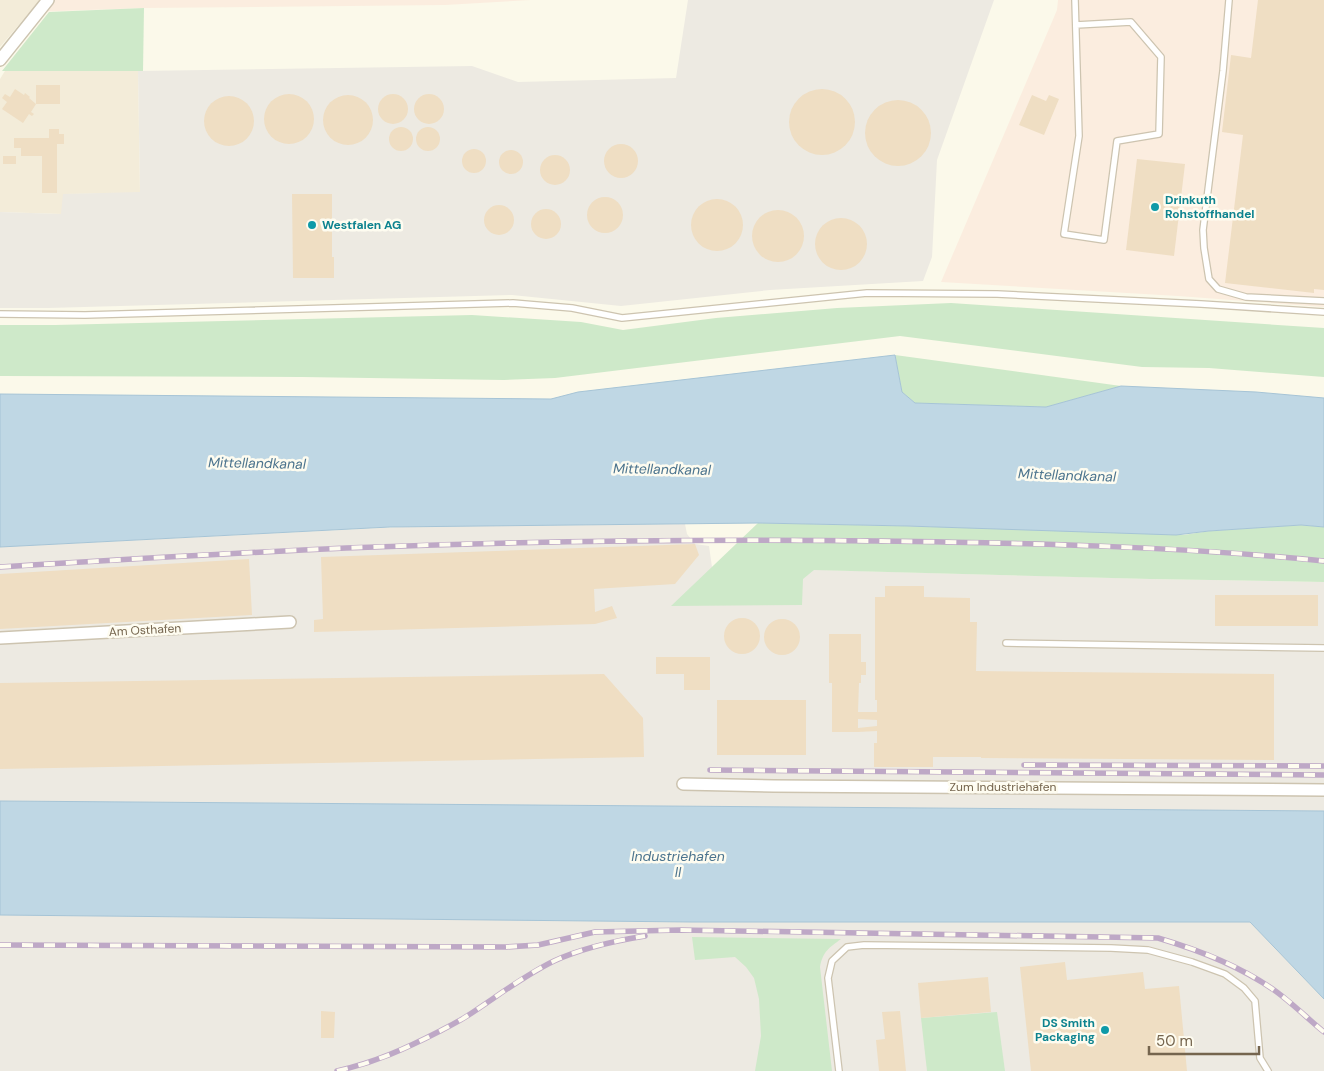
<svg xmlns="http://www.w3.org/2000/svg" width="1324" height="1071" viewBox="0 0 1324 1071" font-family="'DM Sans',sans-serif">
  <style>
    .residential { fill: #f3ecd9 }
    .commercial { fill: #fbeddf }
    .industrial { fill: #edeae2 }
    .green { fill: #cee9c9 }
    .water { fill: #bfd7e4; stroke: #a6c4d6 }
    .building { fill: #efdec3; fill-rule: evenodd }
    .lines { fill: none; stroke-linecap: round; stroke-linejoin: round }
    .lane-casing { stroke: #cdc4b0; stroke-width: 8 }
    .street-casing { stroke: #cdc4b0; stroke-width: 14 }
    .lane { stroke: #fff; stroke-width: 5.5 }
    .street { stroke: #fff; stroke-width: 11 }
    .rail-casing { stroke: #bea8c6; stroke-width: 5.5 }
    .rail { stroke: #fefcf0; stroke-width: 4; stroke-dasharray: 11; stroke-linecap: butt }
    .culture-dot { fill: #0f9aa8; stroke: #fefcf0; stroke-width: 2 }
    .labels { text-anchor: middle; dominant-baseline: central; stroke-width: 5; stroke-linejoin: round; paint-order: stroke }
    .culture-label { font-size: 12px; font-weight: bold; fill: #0d838f; stroke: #fefcf0; text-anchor: start }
    .street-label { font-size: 12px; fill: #75654e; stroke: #fefcf0 }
    .water-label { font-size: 14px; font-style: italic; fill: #4c748e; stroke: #fefcf0 }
  </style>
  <rect width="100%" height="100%" fill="#fbf9ea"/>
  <!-- residential -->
  <g class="residential">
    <path d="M 0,0 L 40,0 L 0,47 Z"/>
    <path d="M 5,71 L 138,71 L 140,193 L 64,194 L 62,214 L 0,212 L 0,79 Z"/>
  </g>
  <!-- commercial -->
  <g class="commercial">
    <path d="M 42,0 L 531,0 L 445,5 L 144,8 L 30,12 Z"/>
    <path d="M 1058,0 L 1324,0 L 1324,307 L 1178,296 L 941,282 L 1057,10 Z"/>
  </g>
  <!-- industrial -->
  <g class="industrial">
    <path d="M 688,0 L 994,0 L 937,160 L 932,257 L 923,281 L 770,290 L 621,306 L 512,295 L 48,308 L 0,308 L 0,212 L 61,214 L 63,194 L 140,192 L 138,71 L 472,66 L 518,82 L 676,78 Z"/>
    <path d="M 685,524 L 687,534 L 695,544 L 709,546 L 712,567 L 1150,579 L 1324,582 L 1324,811 L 0,801 L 0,547 L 402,527 Z"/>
    <path d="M 0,915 L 691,922 L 1250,922 L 1324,999 L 1324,1071 L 0,1071 Z"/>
  </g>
  <!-- green -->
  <g class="green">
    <path d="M 144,8 L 143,71 L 2,71 L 49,12 Z"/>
    <path d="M 951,303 L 1324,328 L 1324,377 L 1209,368 L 1142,367 L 900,336 L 555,378 L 504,380 L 302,377 L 0,376 L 0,325 L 55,325 L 472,315 L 581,322 L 623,330 L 716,318 L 837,308 Z"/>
    <path d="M 895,355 L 1121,386 L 1046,407 L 915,403 L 902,392 Z"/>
    <path d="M 758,523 L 996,528 L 1183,535 L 1210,531 L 1301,525 L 1324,527 L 1324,582 L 1150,579 L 814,570 L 803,579 L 802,605 L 671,606 Z"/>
    <path d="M 692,937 L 841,939 C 829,948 823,951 820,967 L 832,1071 L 755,1071 L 761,1036 L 759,999 L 754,978 L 746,967 L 735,957 L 695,960 Z"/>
    <path d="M 997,1012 L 1005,1071 L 927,1071 L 921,1018 Z"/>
  </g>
  <!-- water -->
  <g class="water">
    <path d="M 895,355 L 902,392 L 915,403 L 1046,407 L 1121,386 L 1256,392 L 1324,398 L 1324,527 L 1301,525 L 1209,531 L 1176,535 L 907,526 L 758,523 L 390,527 L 0,547 L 0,394 L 551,399 L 578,392 Z"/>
    <path d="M 0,801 L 1324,811 L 1324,999 L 1250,922 L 691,922 L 0,915 Z"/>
  </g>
  <!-- building -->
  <g class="building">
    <path d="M 1258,0 L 1324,0 L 1324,290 L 1314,289 L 1314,293 L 1225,283 L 1243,135 L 1222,132 L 1231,55 L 1251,58 Z"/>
    <rect x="36" y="85" width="24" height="19"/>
    <circle cx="822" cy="122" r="33"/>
    <path d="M 15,89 L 24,95 L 25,93 L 30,97 L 29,98 L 36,104 L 31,112 L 34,114 L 32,116 L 29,114 L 23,123 L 2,109 L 7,102 L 2,98 L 5,94 L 10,97 Z"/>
    <circle cx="393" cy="109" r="15"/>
    <circle cx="429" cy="109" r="15"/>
    <circle cx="289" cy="119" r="25"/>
    <path d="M 1032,95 L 1046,101 L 1049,95 L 1059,99 L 1044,135 L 1019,125 Z"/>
    <circle cx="348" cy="120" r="25"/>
    <circle cx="229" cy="121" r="25"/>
    <circle cx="898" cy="133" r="33"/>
    <circle cx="401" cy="139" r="12"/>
    <circle cx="428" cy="139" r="12"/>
    <path d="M 49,129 L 59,129 L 59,134 L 64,134 L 64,144 L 57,144 L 57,193 L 42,193 L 42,156 L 21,156 L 21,148 L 14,148 L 14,138 L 49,138 Z"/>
    <circle cx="621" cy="161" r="17"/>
    <circle cx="474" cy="161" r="12"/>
    <circle cx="511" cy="162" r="12"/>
    <circle cx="555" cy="170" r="15"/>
    <rect x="3" y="156" width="13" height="8"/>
    <path d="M 1137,159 L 1185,164 L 1174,256 L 1126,250 Z"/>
    <path d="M 292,194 L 332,194 L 332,257 L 334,257 L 334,278 L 293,278 Z"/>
    <circle cx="605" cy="215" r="18"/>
    <circle cx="717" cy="225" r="26"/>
    <circle cx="499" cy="220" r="15"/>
    <circle cx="546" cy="224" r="15"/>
    <circle cx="778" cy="236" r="26"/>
    <circle cx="841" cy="244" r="26"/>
    <path d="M 695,544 L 699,555 L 675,584 L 594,589 L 595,612 L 612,606 L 617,618 L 595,624 L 314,632 L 314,620 L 323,619 L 321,557 Z"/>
    <path d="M 249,559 L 252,615 L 0,629 L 0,574 Z"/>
    <path d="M 885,586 L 924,586 L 924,597 L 970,598 L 970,622 L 977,622 L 976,671 L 1274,674 L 1274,760 L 981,758 L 981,757 L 933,757 L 933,767 L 874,767 L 874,743 L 877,743 L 877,731 L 858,732 L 832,732 L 832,683 L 829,683 L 829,634 L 861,634 L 861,662 L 866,662 L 866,675 L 861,675 L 861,683 L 859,683 L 858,712 L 877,712 L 877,700 L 875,700 L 875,597 L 885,597 ZM 858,719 L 877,720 L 877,726 L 858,728 Z"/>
    <rect x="1215" y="595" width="103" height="31"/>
    <circle cx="742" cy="636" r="18"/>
    <circle cx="782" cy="637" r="18"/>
    <path d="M 656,657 L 710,657 L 710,690 L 684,690 L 684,674 L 656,674 Z"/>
    <path d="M 604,674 L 643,718 L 644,757 L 0,769 L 0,683 Z"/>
    <rect x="717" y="700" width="89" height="55"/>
    <path d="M 1065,962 L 1067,980 L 1143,972 L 1145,989 L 1179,986 L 1187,1071 L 1031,1071 L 1020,967 Z"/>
    <path d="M 988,977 L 991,1012 L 921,1018 L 918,983 Z"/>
    <path d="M 321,1011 L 335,1012 L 334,1038 L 321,1038 Z"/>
    <path d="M 900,1011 L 906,1071 L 879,1071 L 876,1040 L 885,1039 L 882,1012 Z"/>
  </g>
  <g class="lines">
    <defs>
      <g id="lane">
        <path d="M 1075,0 L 1079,136 L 1064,234 L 1104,240 L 1117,141 L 1159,134 L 1161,57 L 1131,22 L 1076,25"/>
        <path d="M 1229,0 L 1223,71 L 1203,230 L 1204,248 L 1209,279 L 1218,289 L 1246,297 L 1324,301"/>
        <path d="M 0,314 L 85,315 L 513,303 L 572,308 L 622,318 L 867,293 L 997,294 L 1201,304 L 1324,312"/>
        <path d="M 1006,643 L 1324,648"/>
        <path d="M 839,1071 L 828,978 L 832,961 L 847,947 L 864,945 L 1111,948 L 1148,950 L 1192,962 L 1225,974 L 1244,988 L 1255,1001 L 1260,1058 L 1268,1071"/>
      </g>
      <g id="street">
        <path d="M 0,60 L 48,0"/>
        <path d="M 0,638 L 290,622"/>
        <path d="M 683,784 L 774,786 L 1324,790"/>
      </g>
    </defs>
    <!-- lane casing -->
    <use href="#lane" class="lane-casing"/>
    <!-- street casing -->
    <use href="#street" class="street-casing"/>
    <!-- lane -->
    <use href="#lane" class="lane"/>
    <!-- street -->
    <use href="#street" class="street"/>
    <defs>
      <g id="rail">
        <path d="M 0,567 C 115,560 230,553 346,548 C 523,541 701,539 878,541 C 1027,543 1176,546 1324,561"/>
        <path d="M 1024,765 L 1324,766"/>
        <path d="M 710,770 L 1324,775"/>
        <path d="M 0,945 L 506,947 L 538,945 L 595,932 L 680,930 L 1158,938 C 1199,950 1238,965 1274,990 C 1291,1002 1307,1018 1324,1032"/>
        <path d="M 337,1071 C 376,1062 405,1049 440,1031 C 449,1026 458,1022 467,1016 C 495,998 523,976 554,961 C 582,948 614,941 645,936"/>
      </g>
    </defs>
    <!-- rail casing -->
    <use href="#rail" class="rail-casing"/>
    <!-- rail -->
    <use href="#rail" class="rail"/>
  </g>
  <!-- markers -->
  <g class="culture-dot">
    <circle cx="1155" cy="207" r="5"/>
    <circle cx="312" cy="225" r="5"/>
    <circle cx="1105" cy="1030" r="5"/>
  </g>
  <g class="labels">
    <!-- culture labels -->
    <g class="culture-label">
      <text x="1165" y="200">Drinkuth<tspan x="1165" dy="14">Rohstoffhandel</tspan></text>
      <text x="322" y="225">Westfalen AG</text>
      <text x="1095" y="1023" text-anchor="end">DS Smith<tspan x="1095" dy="14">Packaging</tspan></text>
    </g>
    <!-- street labels -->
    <g class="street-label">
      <text transform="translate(145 630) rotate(-3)">Am Osthafen</text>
      <text x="1003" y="787">Zum Industriehafen</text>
    </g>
    <!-- water labels -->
    <g class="water-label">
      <text transform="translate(257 463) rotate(1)">Mittellandkanal</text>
      <text transform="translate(662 469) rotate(1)">Mittellandkanal</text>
      <text transform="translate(1067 475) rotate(2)">Mittellandkanal</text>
      <text x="678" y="856">Industriehafen<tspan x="678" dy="16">II</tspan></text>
    </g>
  </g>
  <!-- scale -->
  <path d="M1149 1046v8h110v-8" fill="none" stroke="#75654e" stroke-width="2.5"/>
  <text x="1156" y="1046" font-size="15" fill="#75654e" stroke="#fefcf0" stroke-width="4" paint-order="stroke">50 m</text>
</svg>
